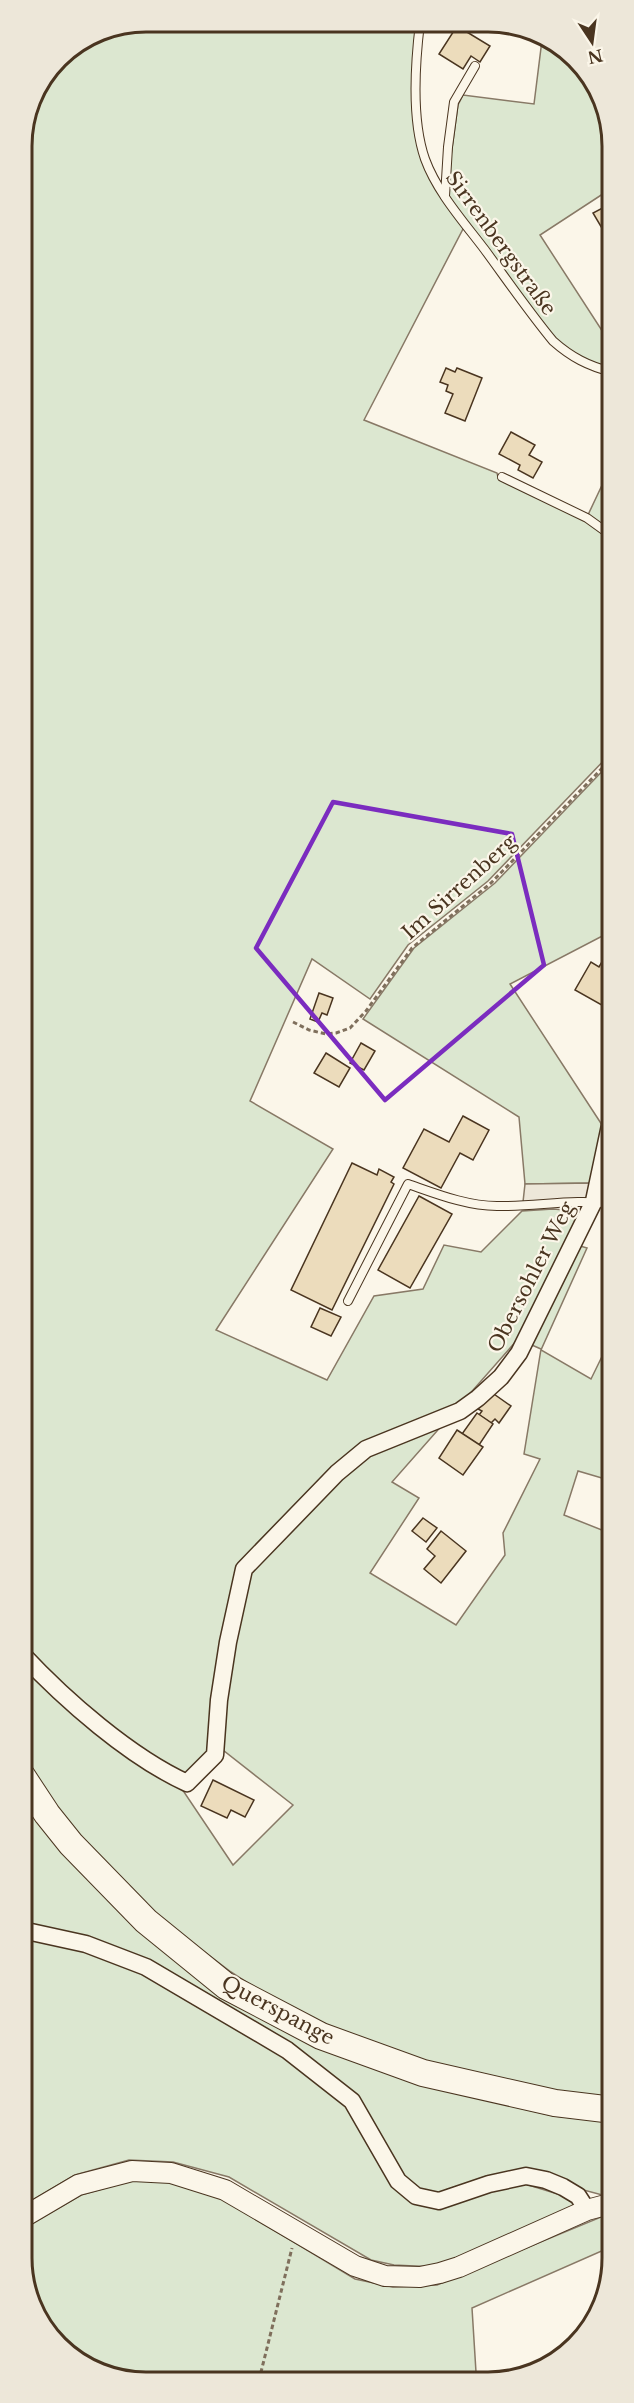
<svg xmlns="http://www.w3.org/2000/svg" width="634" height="2403" viewBox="0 0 634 2403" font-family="'Libre Baskerville',serif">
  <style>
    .green { fill: #dce7d0; stroke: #887966; stroke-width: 1.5; fill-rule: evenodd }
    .parking { fill: #ede7d9; stroke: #887966; stroke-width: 1.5 }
    .building { fill: #ecdcbc; stroke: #4a3520; stroke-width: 1.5 }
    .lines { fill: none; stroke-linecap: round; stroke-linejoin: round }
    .service-casing { stroke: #4a3520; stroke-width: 10 }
    .minor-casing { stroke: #4a3520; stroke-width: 19 }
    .tertiary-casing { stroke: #4a3520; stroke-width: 22 }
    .primary-casing { stroke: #4a3520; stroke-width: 28 }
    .path { stroke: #7f6f5c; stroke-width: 3; stroke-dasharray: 4.5 3; stroke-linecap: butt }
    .service { stroke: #fbf6e9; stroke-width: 8 }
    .minor { stroke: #fbf6e9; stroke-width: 16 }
    .tertiary { stroke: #fbf6e9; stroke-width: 20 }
    .primary { stroke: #fbf6e9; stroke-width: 26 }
    .marked { fill: none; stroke: #7b2cbf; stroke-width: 4.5; stroke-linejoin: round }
    .labels { text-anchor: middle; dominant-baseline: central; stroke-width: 4.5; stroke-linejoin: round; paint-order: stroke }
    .street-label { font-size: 20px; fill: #4a3520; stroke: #fbf6e9 }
    .rim { fill: none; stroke: #4a3520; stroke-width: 3 }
  </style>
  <rect width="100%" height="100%" fill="#fbf6e9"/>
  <!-- green -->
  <g class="green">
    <path d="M 146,21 L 418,23 L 414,50 L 421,156 L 464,227 L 364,420 L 497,473 L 498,477 L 587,519 L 612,539 L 612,752 L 488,881 L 408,945 L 370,999 L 312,959 L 250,1101 L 333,1149 L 216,1330 L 327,1380 L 374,1296 L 423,1289 L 444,1245 L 481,1252 L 522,1211 L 553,1209 L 577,1211 L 570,1243 L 587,1248 L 541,1350 L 591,1379 L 612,1336 L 612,1481 L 578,1471 L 564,1515 L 612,1534 L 613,2103 L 389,2054 L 274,2000 L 231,1972 L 156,1915 L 75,1838 L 38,1784 L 22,1755 L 22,1660 L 180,1786 L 233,1865 L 293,1805 L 219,1747 L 185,1780 L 124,1739 L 22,1647 L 21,366 L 27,341 L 21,333 L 21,138 L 34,91 L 58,57 L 98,30 ZM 518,1339 L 541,1349 L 524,1454 L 540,1459 L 503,1533 L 505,1555 L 456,1625 L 370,1573 L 419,1498 L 392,1482 Z"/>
    <path d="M 542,40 L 582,63 L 612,129 L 612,188 L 540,235 L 612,346 L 612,369 L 588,362 L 554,339 L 448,196 L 450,163 L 458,105 L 463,95 L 534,104 Z"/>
    <path d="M 612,464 L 612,534 L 587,517 Z"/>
    <path d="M 612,761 L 612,931 L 510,984 L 606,1131 L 593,1183 L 525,1184 L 519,1117 L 363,1019 L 414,948 L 495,883 Z"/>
    <path d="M 22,1799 L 62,1853 L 139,1926 L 416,2084 L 554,2116 L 613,2122 L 613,2194 L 606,2196 L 520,2173 L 443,2194 L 420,2191 L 403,2177 L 355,2097 L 213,2001 L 22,1926 Z"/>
    <path d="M 22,1934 L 85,1947 L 144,1972 L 253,2035 L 348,2104 L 414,2200 L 522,2183 L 587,2203 L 435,2267 L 394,2265 L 371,2260 L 229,2177 L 173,2162 L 129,2160 L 75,2175 L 26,2204 L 22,2192 Z"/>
    <path d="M 133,2180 L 169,2181 L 222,2199 L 355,2279 L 393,2287 L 437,2285 L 613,2212 L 613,2246 L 472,2308 L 476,2372 L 479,2381 L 121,2380 L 57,2345 L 22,2274 L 22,2229 L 81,2195 Z"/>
  </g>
  <!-- parking -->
  <path class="parking" d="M 593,1183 L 589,1198 L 523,1202 L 525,1184 Z"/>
  <!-- building -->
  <g class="building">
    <path d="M 457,26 L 490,46 L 480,62 L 471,56 L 463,69 L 439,54 Z"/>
    <path d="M 612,203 L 612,232 L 606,235 L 593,213 Z"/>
    <path d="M 446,368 L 455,372 L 457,368 L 482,378 L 465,421 L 445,413 L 453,394 L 446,391 L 448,385 L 440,382 Z"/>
    <path d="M 511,432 L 535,445 L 529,455 L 542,462 L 533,478 L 518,470 L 520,465 L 499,454 Z"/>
    <path d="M 610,948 L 612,950 L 612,999 L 607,1008 L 575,990 L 591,962 L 599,967 Z"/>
    <path d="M 319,993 L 333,998 L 327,1015 L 322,1013 L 318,1022 L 310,1019 Z"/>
    <path d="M 361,1043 L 375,1051 L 364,1070 L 350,1063 Z"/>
    <path d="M 326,1053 L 350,1068 L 339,1087 L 314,1073 Z"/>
    <path d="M 463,1116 L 489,1130 L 473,1160 L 460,1153 L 441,1188 L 403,1168 L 424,1129 L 449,1142 Z"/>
    <path d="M 352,1163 L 377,1175 L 379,1169 L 394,1177 L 391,1182 L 394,1184 L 332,1310 L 291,1290 Z"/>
    <path d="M 419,1196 L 452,1214 L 410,1288 L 378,1270 Z"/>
    <path d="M 320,1308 L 341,1317 L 331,1336 L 311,1327 Z"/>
    <path d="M 491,1392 L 511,1406 L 499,1423 L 495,1419 L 491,1423 L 479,1415 L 482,1411 L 478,1409 Z"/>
    <path d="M 477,1413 L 493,1424 L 479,1445 L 462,1434 Z"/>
    <path d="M 457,1430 L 483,1447 L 463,1475 L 439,1458 Z"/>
    <path d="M 423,1518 L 437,1528 L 426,1542 L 412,1531 Z"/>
    <path d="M 441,1531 L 466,1551 L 441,1583 L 424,1569 L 435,1556 L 427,1549 Z"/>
    <path d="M 213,1780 L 254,1800 L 245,1817 L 231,1810 L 227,1818 L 201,1806 Z"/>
  </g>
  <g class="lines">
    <defs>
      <g id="service">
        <path d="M 420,23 C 415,64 411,119 425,159 C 437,192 463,221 485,250 C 507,280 529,312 553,341 C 571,357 588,366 612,372"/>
        <path d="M 445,196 L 448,147 L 454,102 L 475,66"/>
        <path d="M 502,477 L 587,518 L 612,536"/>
        <path d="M 348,1301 L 408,1184 C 437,1194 467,1206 497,1206 C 536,1207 574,1198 612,1204"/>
      </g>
      <g id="minor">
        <path d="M 22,1654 C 65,1700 130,1757 187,1783 L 215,1755 L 219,1700 L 228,1642 L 244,1569 L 337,1473 L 366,1449 L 460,1411 L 478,1398 L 501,1377 L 519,1353 L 594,1201 L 612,1116"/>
        <path d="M 22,1930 L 86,1944 L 146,1967 L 287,2050 L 352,2101 L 398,2181 L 416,2196 L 439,2201 L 489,2184 L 526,2176 L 546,2180 L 563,2187 L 578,2196 L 587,2210"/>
      </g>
      <path id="tertiary" d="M 22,2218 L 78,2185 L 132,2171 L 171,2173 L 225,2190 L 355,2266 L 385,2276 L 420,2277 L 440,2273 L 459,2267 L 587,2210 L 613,2203"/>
      <path id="primary" d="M 22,1776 L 47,1814 L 71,1844 L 146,1921 L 226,1986 L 321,2036 L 423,2073 L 555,2103 L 613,2110"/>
    </defs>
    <!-- service casing -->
    <use href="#service" class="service-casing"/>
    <!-- minor casing -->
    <use href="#minor" class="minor-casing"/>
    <!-- tertiary casing -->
    <use href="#tertiary" class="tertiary-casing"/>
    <!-- primary casing -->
    <use href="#primary" class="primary-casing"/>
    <!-- path -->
    <g class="path">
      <path d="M 293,1022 L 309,1030 L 326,1034 L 336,1033 L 350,1028 L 366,1011 L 412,948 L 491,883 L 612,758"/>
      <path d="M 259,2380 L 292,2248"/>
    </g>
    <!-- service -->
    <use href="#service" class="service"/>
    <!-- minor -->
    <use href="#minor" class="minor"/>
    <!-- tertiary -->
    <use href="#tertiary" class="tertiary"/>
    <!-- primary -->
    <use href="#primary" class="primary"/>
  </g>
  <!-- marked area -->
  <path class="marked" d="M 333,802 L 512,834 L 544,965 L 385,1100 L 256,948 Z"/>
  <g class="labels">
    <!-- street labels -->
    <g class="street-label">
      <text transform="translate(501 243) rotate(54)">Sirrenbergstraße</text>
      <text transform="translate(459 887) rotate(-42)">Im Sirrenberg</text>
      <text transform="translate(531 1277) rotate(-63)">Obersohler Weg</text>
      <text transform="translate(278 2010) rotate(28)">Querspange</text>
    </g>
  </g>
  <!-- crop -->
  <path d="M0 0H634V2403H0ZM146 32H488A114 114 0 0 1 602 146V2258A114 114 0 0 1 488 2372H146A114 114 0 0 1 32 2258V146A114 114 0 0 1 146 32Z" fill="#ede7d9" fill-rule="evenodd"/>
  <path class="rim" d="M146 32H488A114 114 0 0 1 602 146V2258A114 114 0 0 1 488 2372H146A114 114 0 0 1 32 2258V146A114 114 0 0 1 146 32Z"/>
  <!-- north arrow -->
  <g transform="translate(592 42) rotate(167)" stroke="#fbf6e9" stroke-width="4.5" paint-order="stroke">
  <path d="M0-4.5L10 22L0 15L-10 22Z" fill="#4a3520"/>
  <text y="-9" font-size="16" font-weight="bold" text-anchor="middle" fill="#4a3520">N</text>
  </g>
</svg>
